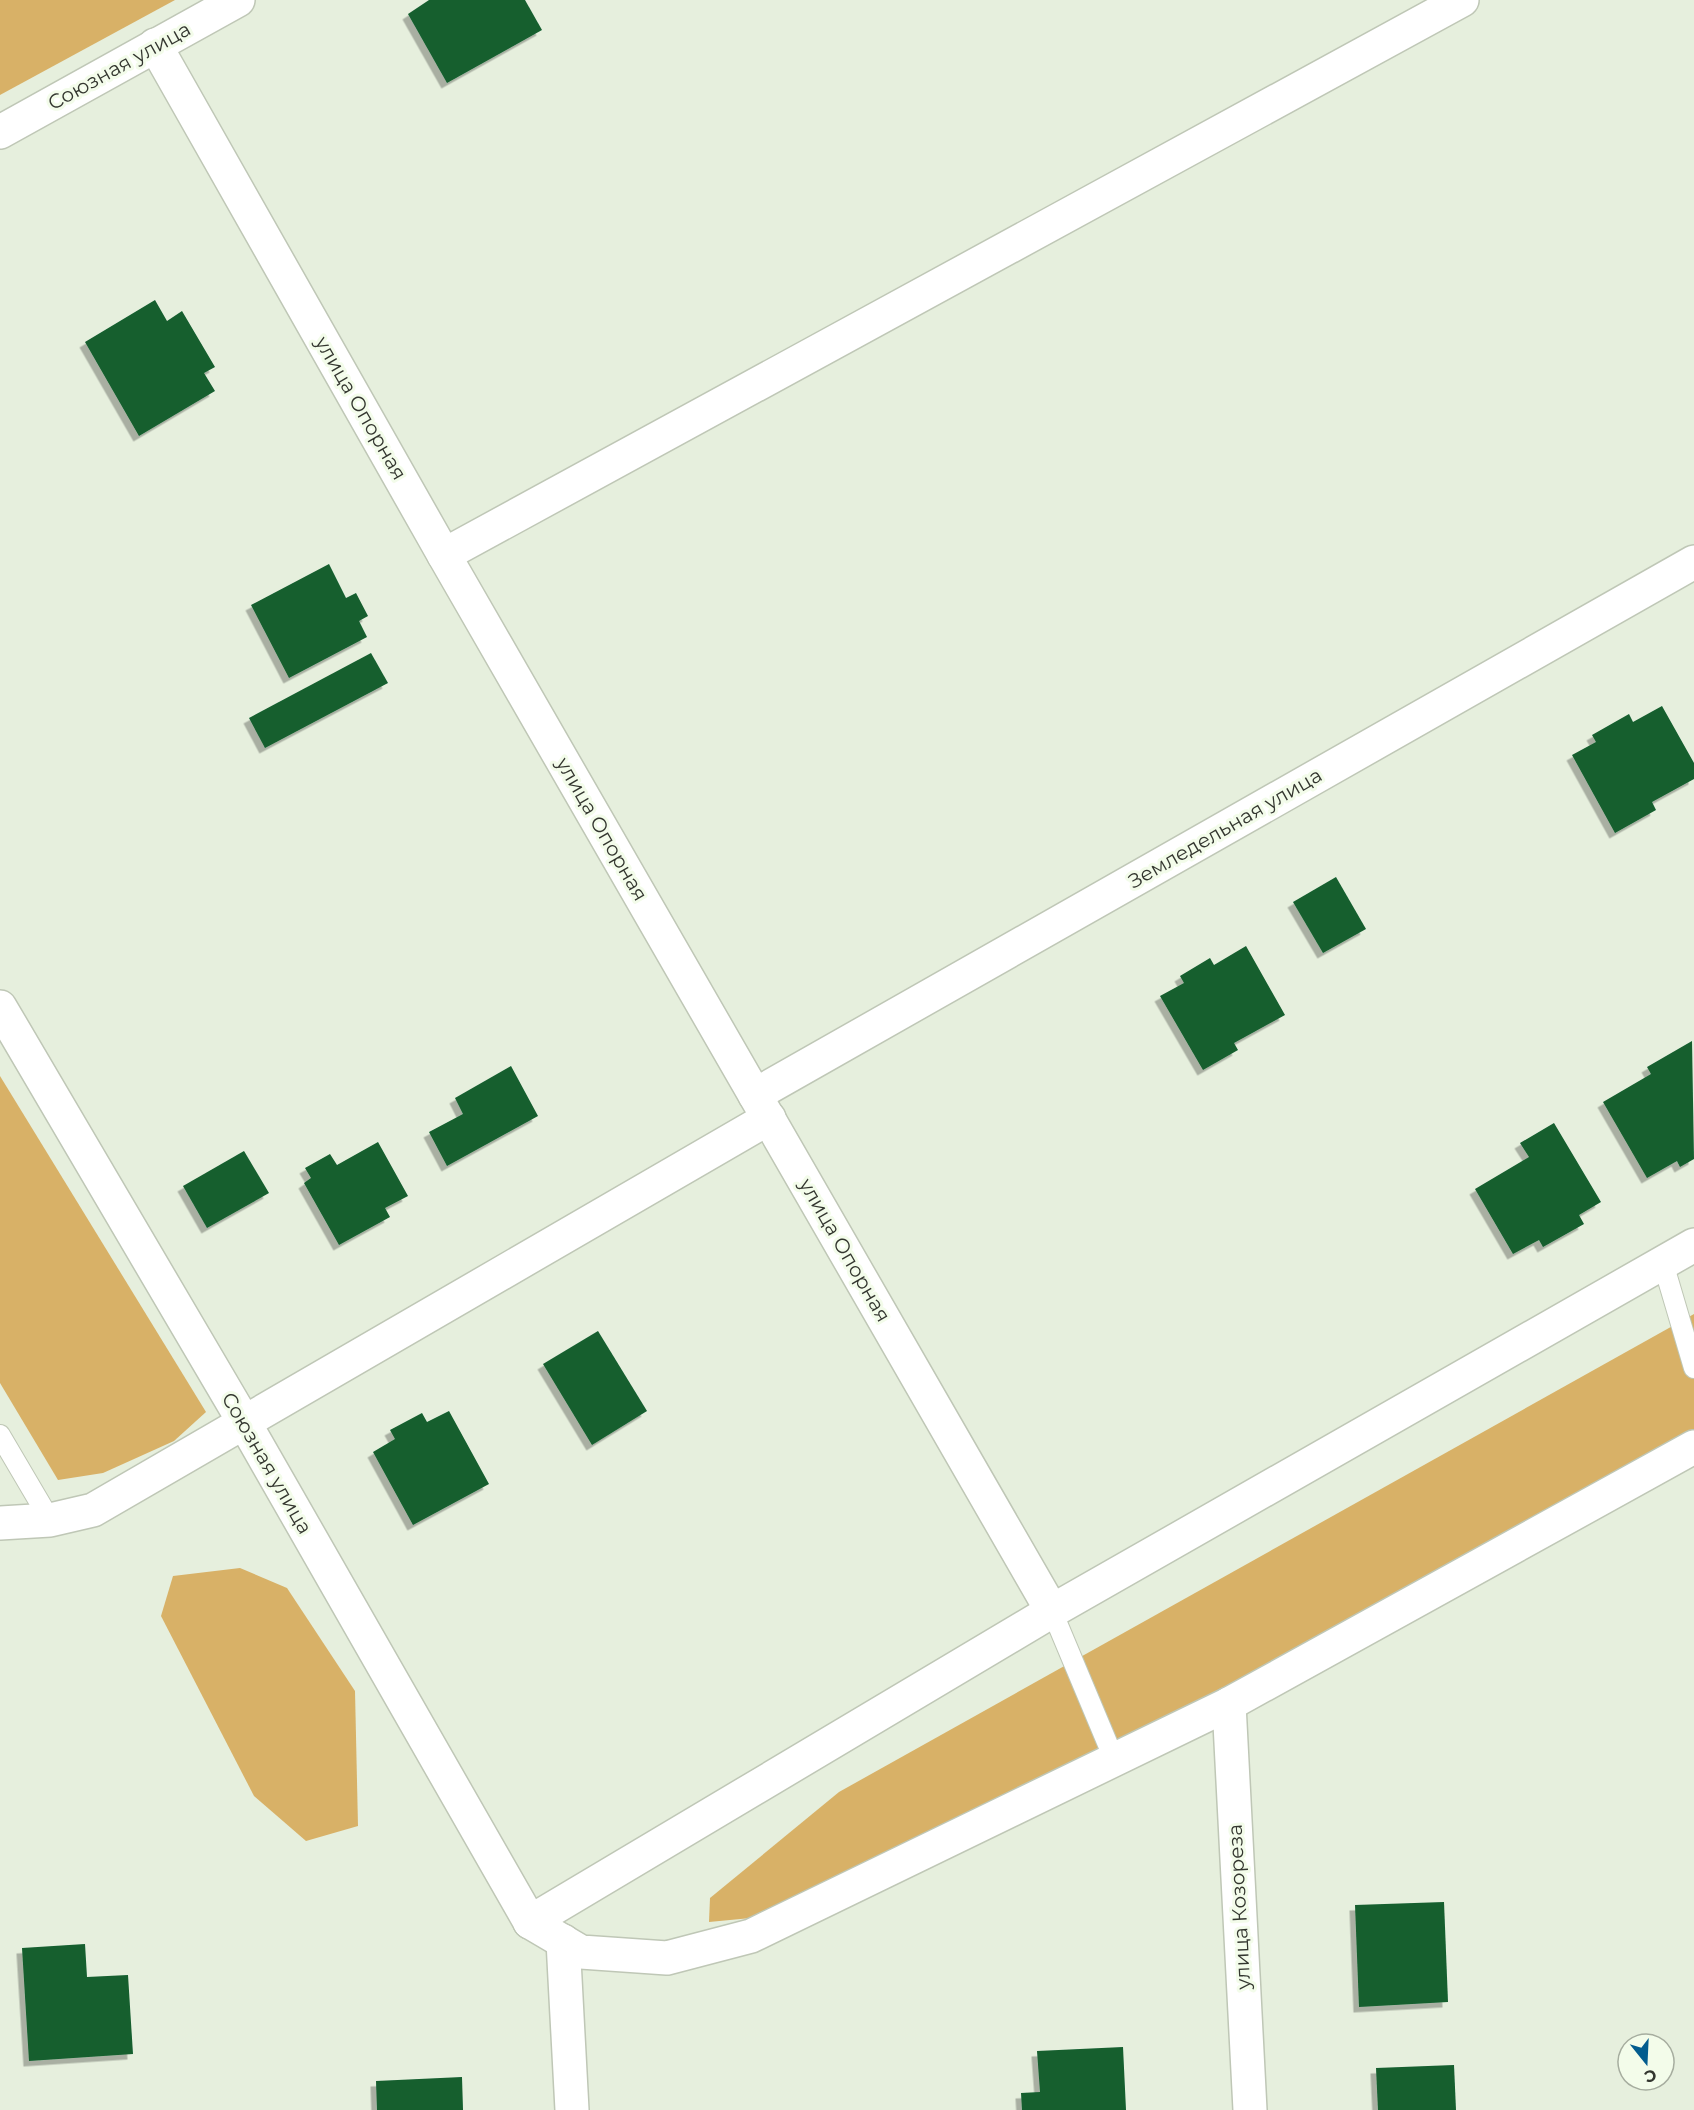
<svg xmlns="http://www.w3.org/2000/svg" width="1694" height="2110" viewBox="0 0 1694 2110" font-family="Montserrat,sans-serif">
  <style>
    .forest { fill: #d8b167 }
    .building { fill: #145e2f; filter: url(#shadow) }
    .lines { fill: none; stroke-linecap: round; stroke-linejoin: round }
    .lane-casing { stroke: #bfc7b6; stroke-width: 22 }
    .street-casing { stroke: #bfc7b6; stroke-width: 36 }
    .lane { stroke: #fff; stroke-width: 20 }
    .street { stroke: #fff; stroke-width: 33 }
    .labels { text-anchor: middle; dominant-baseline: central; stroke-width: 6; stroke-linejoin: round; paint-order: stroke }
    .street-label { font-size: 20px; fill: #33362f; stroke: #f3fcea }
  </style>
  <defs>
    <filter id="shadow"><feDropShadow dx="-5.5" dy="5.5" stdDeviation="0" flood-color="#0004"/></filter>
  </defs>
  <rect width="100%" height="100%" fill="#e6efdd"/>
  <!-- forest -->
  <g class="forest">
    <path d="M 0,0 L 175,0 L 0,95 Z"/>
    <path d="M 0,1076 L 206,1412 L 174,1441 L 103,1473 L 58,1480 L 0,1383 Z"/>
    <path d="M 1694,1314 L 1694,1434 L 1115,1750 L 751,1918 L 709,1922 L 710,1898 L 839,1792 Z"/>
    <path d="M 240,1568 L 287,1588 L 355,1691 L 358,1826 L 306,1841 L 254,1796 L 161,1616 L 173,1576 Z"/>
  </g>
  <!-- building -->
  <g class="building">
    <path d="M 429,0 L 525,0 L 542,30 L 447,83 L 408,14 Z"/>
    <path d="M 155,300 L 167,321 L 182,311 L 215,367 L 204,373 L 215,391 L 139,436 L 85,342 Z"/>
    <path d="M 329,564 L 346,598 L 356,593 L 368,616 L 359,621 L 367,637 L 289,678 L 251,605 Z"/>
    <path d="M 371,653 L 388,683 L 265,748 L 249,718 Z"/>
    <path d="M 1662,706 L 1694,763 L 1694,779 L 1652,802 L 1656,810 L 1615,833 L 1572,755 L 1596,742 L 1592,735 L 1629,714 L 1633,722 Z"/>
    <path d="M 1336,877 L 1366,929 L 1323,953 L 1293,902 Z"/>
    <path d="M 1246,946 L 1285,1015 L 1234,1043 L 1238,1050 L 1203,1070 L 1160,996 L 1184,983 L 1180,976 L 1210,958 L 1214,965 Z"/>
    <path d="M 1692,1041 L 1694,1159 L 1680,1167 L 1677,1161 L 1647,1178 L 1603,1102 L 1651,1074 L 1647,1067 Z"/>
    <path d="M 511,1066 L 538,1116 L 447,1166 L 429,1132 L 463,1114 L 455,1098 Z"/>
    <path d="M 1554,1123 L 1601,1202 L 1579,1215 L 1584,1224 L 1543,1247 L 1539,1240 L 1513,1254 L 1475,1189 L 1529,1157 L 1520,1143 Z"/>
    <path d="M 378,1142 L 408,1196 L 385,1208 L 390,1217 L 339,1245 L 304,1183 L 311,1178 L 305,1168 L 330,1154 L 337,1165 Z"/>
    <path d="M 244,1151 L 269,1193 L 207,1228 L 183,1186 Z"/>
    <path d="M 598,1331 L 647,1411 L 592,1445 L 543,1364 Z"/>
    <path d="M 449,1411 L 489,1484 L 413,1525 L 373,1452 L 395,1439 L 390,1430 L 422,1413 L 427,1422 Z"/>
    <path d="M 1444,1902 L 1448,2002 L 1359,2007 L 1355,1905 Z"/>
    <path d="M 85,1944 L 87,1977 L 128,1975 L 133,2054 L 29,2061 L 22,1948 Z"/>
    <path d="M 1123,2047 L 1126,2110 L 1022,2110 L 1021,2093 L 1040,2092 L 1037,2051 Z"/>
    <path d="M 1454,2065 L 1456,2110 L 1378,2110 L 1376,2068 Z"/>
    <path d="M 462,2077 L 463,2110 L 377,2110 L 376,2081 Z"/>
  </g>
  <g class="lines">
    <defs>
      <g id="lane">
        <path d="M 1663,1263 L 1694,1368"/>
        <path d="M 0,1435 L 50,1520"/>
        <path d="M 1052,1611 L 1114,1759"/>
      </g>
      <g id="street">
        <path d="M 155,45 L 444,555 L 1052,1611"/>
        <path d="M 0,132 L 238,0"/>
        <path d="M 444,555 L 1462,0"/>
        <path d="M 0,1007 L 244,1422 L 530,1922"/>
        <path d="M 755,1095 L 1694,562"/>
        <path d="M 0,1523 L 50,1520 L 93,1510 L 769,1118"/>
        <path d="M 1229,1704 L 1250,2110"/>
        <path d="M 530,1922 L 1052,1611 L 1694,1245"/>
        <path d="M 530,1922 L 581,1952 L 667,1958 L 751,1936 L 1229,1704 L 1694,1447"/>
        <path d="M 563,1941 L 572,2110"/>
      </g>
    </defs>
    <!-- lane casing -->
    <use href="#lane" class="lane-casing"/>
    <!-- street casing -->
    <use href="#street" class="street-casing"/>
    <!-- lane -->
    <use href="#lane" class="lane"/>
    <!-- street -->
    <use href="#street" class="street"/>
  </g>
  <g class="labels">
    <!-- street labels -->
    <g class="street-label">
      <text transform="translate(119 66) rotate(-29)">Союзная улица</text>
      <text transform="translate(361 408) rotate(60)">улица Опорная</text>
      <text transform="translate(1225 828) rotate(-30)">Земледельная улица</text>
      <text transform="translate(602 829) rotate(60)">улица Опорная</text>
      <text transform="translate(845 1250) rotate(60)">улица Опорная</text>
      <text transform="translate(267 1463) rotate(60)">Союзная улица</text>
      <text transform="translate(1239 1907) rotate(-93)">улица Козореза</text>
    </g>
  </g>
  <!-- north arrow -->
  <g transform="translate(1646 2062) rotate(162)"><circle r="28" fill="#f3fcea" stroke="#a6ad9f" stroke-width="1.5"/>
  <path d="M0-4.5L10 22L0 15L-10 22Z" fill="#025c8e"/>
  <text y="-9" font-size="16" font-weight="bold" text-anchor="middle" fill="#33362f">С</text>
  </g>
</svg>
